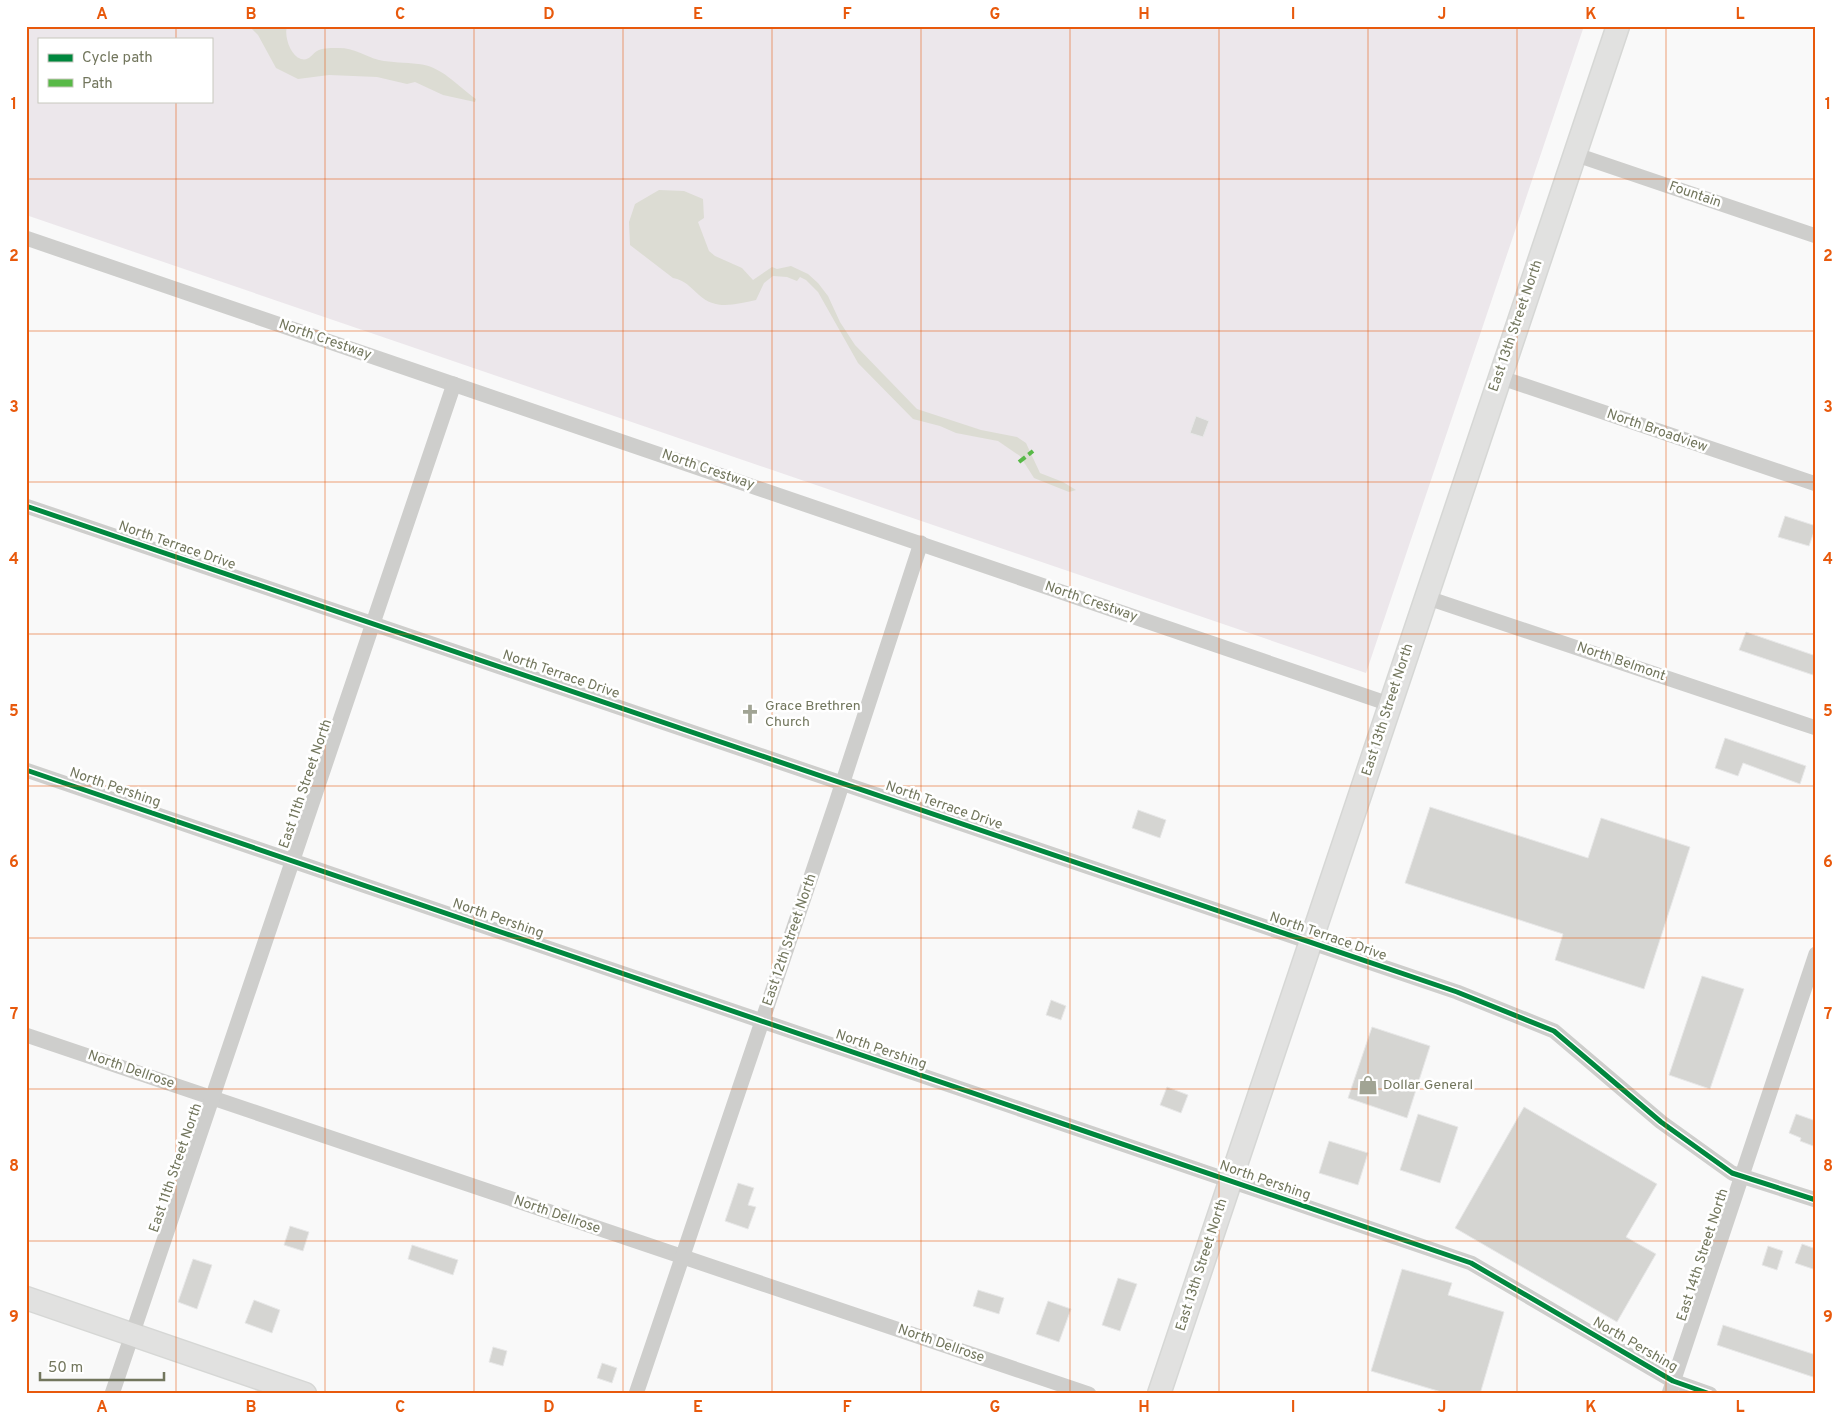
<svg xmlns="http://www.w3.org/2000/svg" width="1842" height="1420" viewBox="0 0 1842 1420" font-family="Overpass,sans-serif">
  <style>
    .green { fill: #ece7eb; fill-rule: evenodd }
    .water { fill: #dcdcd3 }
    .building { fill: #d5d5d2; stroke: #e8e8e8 }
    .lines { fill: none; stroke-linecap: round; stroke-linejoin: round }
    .secondary-casing { stroke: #d6d7d5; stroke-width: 25 }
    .minor { stroke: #cececc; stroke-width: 15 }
    .secondary { stroke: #e1e1e0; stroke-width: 22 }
    .quiet { stroke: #58b947; stroke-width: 4; stroke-dasharray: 8 4; stroke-linecap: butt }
    .cycleway-casing { stroke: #fff; stroke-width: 8 }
    .cycleway { stroke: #00873e; stroke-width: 5 }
    .grid { fill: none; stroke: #e8590c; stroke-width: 1; stroke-opacity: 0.55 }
    .labels { text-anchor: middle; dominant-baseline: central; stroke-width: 5; stroke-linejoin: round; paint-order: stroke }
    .street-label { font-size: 14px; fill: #72765d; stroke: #fff }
    .poi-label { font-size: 14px; fill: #72765d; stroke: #fff; text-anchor: start }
    .neatline { fill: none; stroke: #e8590c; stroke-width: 2 }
    .grid-label { font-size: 16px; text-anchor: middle; font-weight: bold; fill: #e8590c }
  </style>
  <rect width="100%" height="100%" fill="#f9f9f9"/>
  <!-- green -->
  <path class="green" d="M 26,26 L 1584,26 L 1366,673 L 26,215 ZM 39,39 L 211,39 L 211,101 L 39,101 Z"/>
  <!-- water -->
  <g class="water">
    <path d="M 249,26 L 287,26 C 284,36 290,55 301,59 C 309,61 311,55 317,51 C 322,48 329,48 336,48 C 353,47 364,56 379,60 C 392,63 405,62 418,64 C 442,66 457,86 476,99 L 475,102 L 443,95 L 415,82 L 407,84 L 377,77 L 329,75 L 298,79 L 276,68 L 258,35 Z"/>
    <path d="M 659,190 L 684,191 L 703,199 L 704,218 L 698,222 L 709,251 L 715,256 L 742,268 L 753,280 L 772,267 L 777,269 L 791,266 L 808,274 L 818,283 L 828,296 L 840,322 L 855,345 L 917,409 L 981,430 L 1017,437 L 1026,443 L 1040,473 L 1063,482 L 1076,490 L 1069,492 L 1034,478 L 1020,456 L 998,441 L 956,433 L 940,426 L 913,419 L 858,363 L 818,292 L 806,280 L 800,277 L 797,281 L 787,277 L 773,276 L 764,283 L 756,300 C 736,304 716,311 699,295 C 690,287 685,280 673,278 L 630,245 L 629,222 L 635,204 Z"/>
  </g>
  <!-- building -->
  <g class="building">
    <path d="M 1196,416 L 1209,421 L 1203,437 L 1190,433 Z"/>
    <path d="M 1785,516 L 1816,526 L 1809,546 L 1778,537 Z"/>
    <path d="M 1746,632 L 1816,656 L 1813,675 L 1739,650 Z"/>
    <path d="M 1725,738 L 1806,766 L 1800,784 L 1743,763 L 1738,776 L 1715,768 Z"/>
    <path d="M 1430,807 L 1588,858 L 1601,818 L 1690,847 L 1644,989 L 1555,960 L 1563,934 L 1405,883 Z"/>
    <path d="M 1138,810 L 1166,820 L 1160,838 L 1132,828 Z"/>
    <path d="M 1702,976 L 1744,989 L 1710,1089 L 1669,1075 Z"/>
    <path d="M 1051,1000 L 1066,1006 L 1061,1020 L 1046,1015 Z"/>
    <path d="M 1372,1027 L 1430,1046 L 1407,1118 L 1348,1098 Z"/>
    <path d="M 1167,1087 L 1188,1095 L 1181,1113 L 1160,1105 Z"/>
    <path d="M 1524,1107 L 1657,1184 L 1626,1237 L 1656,1254 L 1617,1322 L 1455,1228 Z"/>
    <path d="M 1418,1114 L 1458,1127 L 1440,1183 L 1400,1170 Z"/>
    <path d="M 1796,1114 L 1816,1121 L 1816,1147 L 1800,1141 L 1801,1138 L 1789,1133 Z"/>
    <path d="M 1329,1141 L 1368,1153 L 1358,1185 L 1319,1173 Z"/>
    <path d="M 738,1183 L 754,1188 L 748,1205 L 756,1207 L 748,1229 L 725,1221 Z"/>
    <path d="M 290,1226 L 309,1232 L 303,1251 L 284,1245 Z"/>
    <path d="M 1802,1244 L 1816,1249 L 1816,1270 L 1795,1263 Z"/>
    <path d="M 412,1245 L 458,1260 L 453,1275 L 408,1259 Z"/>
    <path d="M 1768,1246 L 1783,1251 L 1777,1270 L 1762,1265 Z"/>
    <path d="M 193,1259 L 212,1265 L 197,1309 L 178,1302 Z"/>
    <path d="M 1402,1269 L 1452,1283 L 1448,1295 L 1504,1312 L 1480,1394 L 1448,1394 L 1371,1371 Z"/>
    <path d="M 1118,1278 L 1137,1284 L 1120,1331 L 1102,1325 Z"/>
    <path d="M 978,1290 L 1004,1298 L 999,1314 L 973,1306 Z"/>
    <path d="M 254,1300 L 280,1310 L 272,1333 L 245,1323 Z"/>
    <path d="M 1048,1301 L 1071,1309 L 1059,1342 L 1036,1334 Z"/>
    <path d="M 1723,1325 L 1816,1355 L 1816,1378 L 1717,1345 Z"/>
    <path d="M 493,1347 L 507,1351 L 503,1366 L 489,1362 Z"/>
    <path d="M 602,1363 L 617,1368 L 612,1383 L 597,1378 Z"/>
  </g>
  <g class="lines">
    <defs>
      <g id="secondary">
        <path d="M 26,1298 L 305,1394"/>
        <path d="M 1159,1394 L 1618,26"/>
      </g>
    </defs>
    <!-- secondary casing -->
    <use href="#secondary" class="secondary-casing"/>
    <!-- minor -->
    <g class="minor">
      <path d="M 1574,154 L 1816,236"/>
      <path d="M 26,238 L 1389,704"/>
      <path d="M 1499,377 L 1816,484"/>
      <path d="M 26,506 L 1457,992 L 1554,1031 L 1661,1122 L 1732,1173 L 1816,1200"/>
      <path d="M 1425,597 L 1816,728"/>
      <path d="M 26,770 L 1471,1263 L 1673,1381 L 1710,1394"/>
      <path d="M 26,1035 L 1089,1394"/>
      <path d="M 112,1394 L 454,384"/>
      <path d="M 636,1394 L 836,803 L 921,543"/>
      <path d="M 1669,1394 L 1816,954"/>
    </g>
    <!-- secondary -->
    <use href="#secondary" class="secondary"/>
    <!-- quiet -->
    <path class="quiet" d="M 1019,462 L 1033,451"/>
    <defs>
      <g id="cycleway">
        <path d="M 26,506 L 1457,992 L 1554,1031 L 1661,1122 L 1732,1173 L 1816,1200"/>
        <path d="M 26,770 L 1471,1263 L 1673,1381 L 1710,1394"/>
      </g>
    </defs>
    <!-- cycleway casing -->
    <use href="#cycleway" class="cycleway-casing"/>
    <!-- cycleway -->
    <use href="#cycleway" class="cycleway"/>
  </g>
  <!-- grid -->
  <path class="grid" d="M 176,26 L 176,39M 325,26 L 325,1394M 474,26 L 474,1394M 623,26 L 623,1394M 772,26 L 772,1394M 921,26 L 921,1394M 1070,26 L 1070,1394M 1219,26 L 1219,1394M 1368,26 L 1368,1394M 1517,26 L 1517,1394M 1666,26 L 1666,1394M 176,101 L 176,1394M 26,179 L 1816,179M 26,331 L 1816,331M 26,482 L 1816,482M 26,634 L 1816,634M 26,786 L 1816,786M 26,938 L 1816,938M 26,1089 L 1816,1089M 26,1241 L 1816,1241"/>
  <!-- icons -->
  <defs>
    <symbol id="church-bare" viewBox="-9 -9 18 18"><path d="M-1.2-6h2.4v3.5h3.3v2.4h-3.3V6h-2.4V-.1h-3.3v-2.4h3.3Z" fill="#a1a494" stroke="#fff" stroke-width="2.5" paint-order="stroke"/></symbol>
    <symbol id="shop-bare" viewBox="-9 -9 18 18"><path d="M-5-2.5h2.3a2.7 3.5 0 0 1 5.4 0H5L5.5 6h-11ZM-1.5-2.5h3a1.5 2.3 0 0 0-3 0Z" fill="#a1a494" stroke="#fff" stroke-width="2.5" paint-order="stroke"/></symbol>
  </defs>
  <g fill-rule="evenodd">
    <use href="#church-bare" x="736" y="700" width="28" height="28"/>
    <use href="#shop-bare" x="1354" y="1071" width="28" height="28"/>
  </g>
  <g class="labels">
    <!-- street labels -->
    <g class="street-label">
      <text transform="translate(1695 195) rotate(19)">Fountain</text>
      <text transform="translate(1516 326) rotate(-71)">East 13th Street North</text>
      <text transform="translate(325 340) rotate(19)">North Crestway</text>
      <text transform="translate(1657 431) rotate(19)">North Broadview</text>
      <text transform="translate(708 470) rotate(19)">North Crestway</text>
      <text transform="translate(177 546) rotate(19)">North Terrace Drive</text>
      <text transform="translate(1091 602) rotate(19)">North Crestway</text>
      <text transform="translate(1621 662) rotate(19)">North Belmont</text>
      <text transform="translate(561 675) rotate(19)">North Terrace Drive</text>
      <text transform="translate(1388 710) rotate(-72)">East 13th Street North</text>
      <text transform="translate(306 784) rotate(-71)">East 11th Street North</text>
      <text transform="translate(115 788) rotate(19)">North Pershing</text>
      <text transform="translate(944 806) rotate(19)">North Terrace Drive</text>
      <text transform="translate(498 919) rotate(19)">North Pershing</text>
      <text transform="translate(1328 937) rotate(19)">North Terrace Drive</text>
      <text transform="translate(790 940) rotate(-71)">East 12th Street North</text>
      <text transform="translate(881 1050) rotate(19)">North Pershing</text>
      <text transform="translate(131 1070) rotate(19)">North Dellrose</text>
      <text transform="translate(176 1168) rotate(-71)">East 11th Street North</text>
      <text transform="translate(1265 1181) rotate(19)">North Pershing</text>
      <text transform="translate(557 1215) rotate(19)">North Dellrose</text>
      <text transform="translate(1703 1255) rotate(-72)">East 14th Street North</text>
      <text transform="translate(1202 1265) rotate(-72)">East 13th Street North</text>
      <text transform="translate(941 1344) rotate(19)">North Dellrose</text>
      <text transform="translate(1635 1345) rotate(30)">North Pershing</text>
    </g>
    <!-- poi labels -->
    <g class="poi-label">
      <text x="765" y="706">Grace Brethren<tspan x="765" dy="16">Church</tspan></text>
      <text x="1383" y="1085">Dollar General</text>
    </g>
  </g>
  <!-- border -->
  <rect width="1842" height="1420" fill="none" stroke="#ffffff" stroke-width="55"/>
  <!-- legend -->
  <rect x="38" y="38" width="175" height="65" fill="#ffffff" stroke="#c7c8be"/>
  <rect x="48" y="54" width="25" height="8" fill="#00873e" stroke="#c7c8be"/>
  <text x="82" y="62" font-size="15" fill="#72765d">Cycle path</text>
  <rect x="48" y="79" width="25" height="8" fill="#58b947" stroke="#c7c8be"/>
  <text x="82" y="88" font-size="15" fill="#72765d">Path</text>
  <!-- scale -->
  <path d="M40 1372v8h124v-8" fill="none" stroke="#72765d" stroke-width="2.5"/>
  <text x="48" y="1372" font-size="15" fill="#72765d" stroke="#ffffff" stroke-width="4" paint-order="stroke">50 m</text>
  <rect x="28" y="28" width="1786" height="1364" class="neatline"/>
  <g class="grid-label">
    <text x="102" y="19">A</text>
    <text x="251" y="19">B</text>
    <text x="400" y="19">C</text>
    <text x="549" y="19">D</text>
    <text x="698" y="19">E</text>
    <text x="847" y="19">F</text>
    <text x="995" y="19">G</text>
    <text x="1144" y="19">H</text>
    <text x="1293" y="19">I</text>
    <text x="1442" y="19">J</text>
    <text x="1591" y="19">K</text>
    <text x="1740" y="19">L</text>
    <text x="14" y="109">1</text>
    <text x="1828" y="109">1</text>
    <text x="14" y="261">2</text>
    <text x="1828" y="261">2</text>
    <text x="14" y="412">3</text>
    <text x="1828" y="412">3</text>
    <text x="14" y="564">4</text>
    <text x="1828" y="564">4</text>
    <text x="14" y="716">5</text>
    <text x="1828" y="716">5</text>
    <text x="14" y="867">6</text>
    <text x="1828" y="867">6</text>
    <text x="14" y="1019">7</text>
    <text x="1828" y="1019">7</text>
    <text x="14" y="1171">8</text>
    <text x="1828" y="1171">8</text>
    <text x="14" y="1322">9</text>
    <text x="1828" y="1322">9</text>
    <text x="102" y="1412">A</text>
    <text x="251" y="1412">B</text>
    <text x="400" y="1412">C</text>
    <text x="549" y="1412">D</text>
    <text x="698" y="1412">E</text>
    <text x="847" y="1412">F</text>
    <text x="995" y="1412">G</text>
    <text x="1144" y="1412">H</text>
    <text x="1293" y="1412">I</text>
    <text x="1442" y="1412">J</text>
    <text x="1591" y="1412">K</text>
    <text x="1740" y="1412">L</text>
  </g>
</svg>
